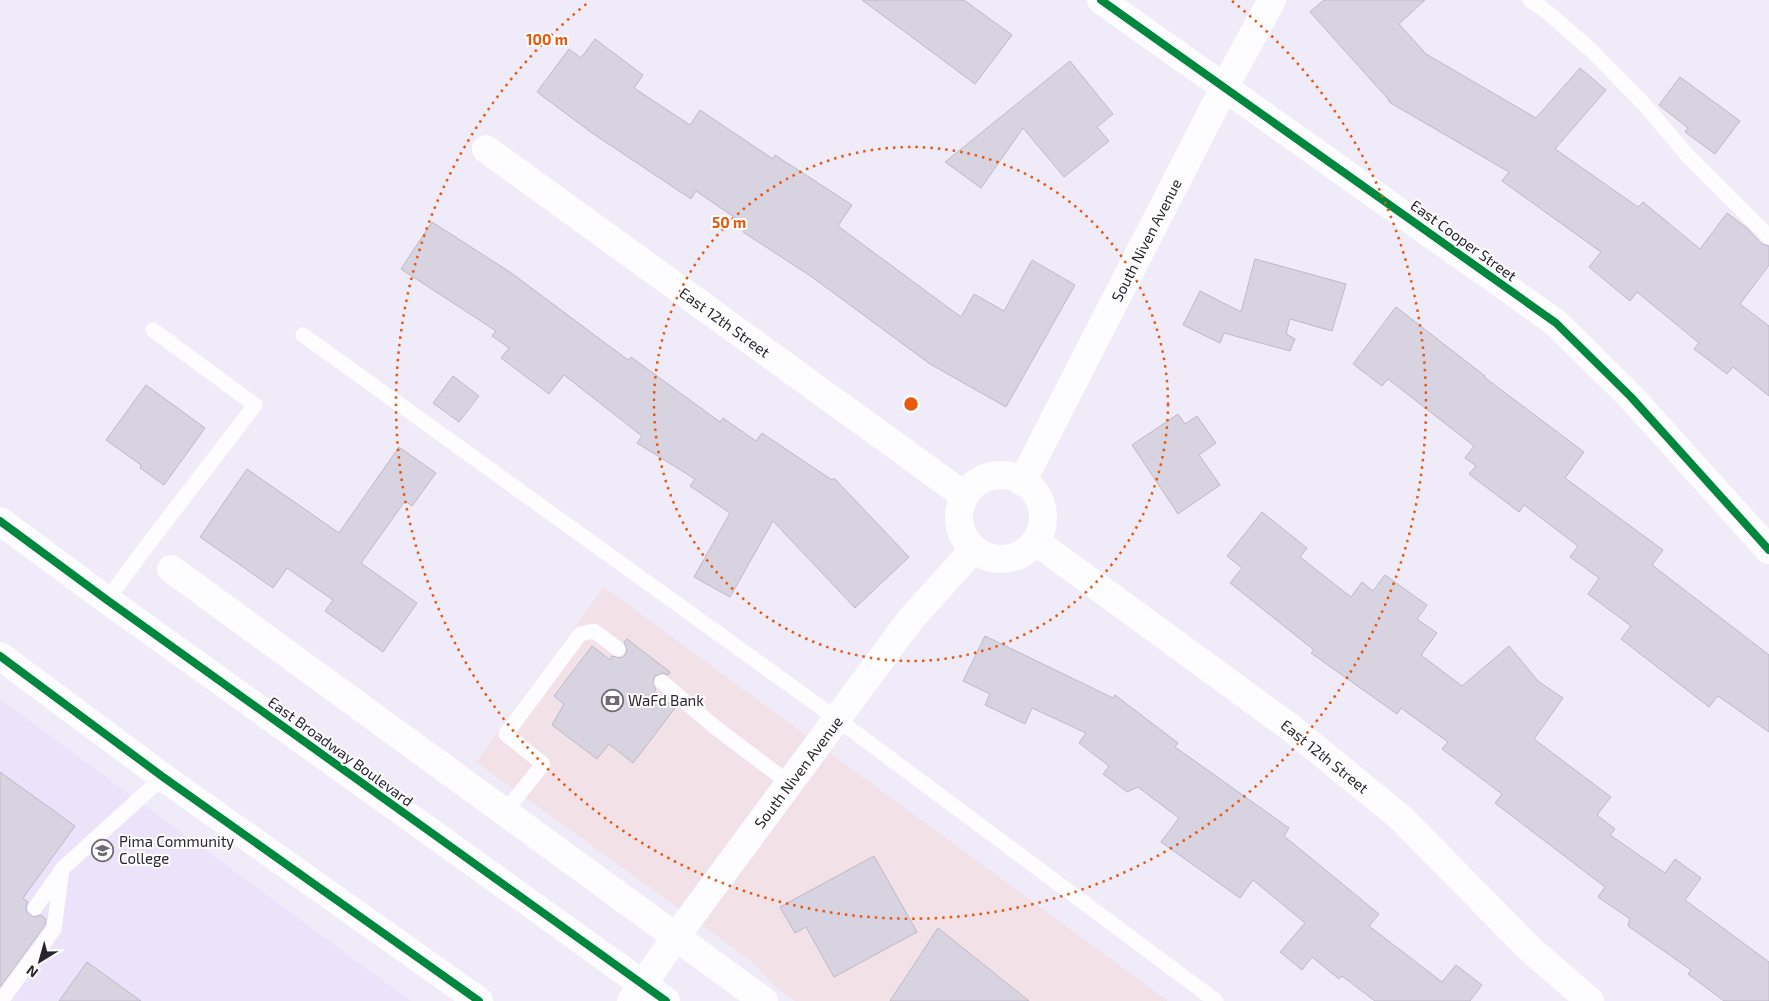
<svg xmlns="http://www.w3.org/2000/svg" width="1769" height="1001" viewBox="0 0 1769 1001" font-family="'Exo 2',sans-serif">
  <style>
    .commercial { fill: #f2e1e7 }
    .built { fill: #ece3fb }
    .building { fill: #d8d3e1; stroke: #bdb9c4 }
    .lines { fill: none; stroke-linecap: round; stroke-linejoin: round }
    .lane { stroke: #fdfcfe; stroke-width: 15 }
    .street { stroke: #fdfcfe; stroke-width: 28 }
    .primary { stroke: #fdfcfe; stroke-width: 28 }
    .cycleway-casing { stroke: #fff; stroke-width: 11 }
    .cycleway { stroke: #00873e; stroke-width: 8 }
    .ring { fill: none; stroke: #e8590c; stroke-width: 2.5; stroke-dasharray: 2.5 5 }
    .labels { text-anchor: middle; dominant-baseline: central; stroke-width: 4; stroke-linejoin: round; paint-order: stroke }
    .street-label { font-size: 15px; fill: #29252f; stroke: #fff }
    .poi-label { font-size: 15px; fill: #29252f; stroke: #fff; text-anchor: start }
    .centre { fill: #e8590c; stroke: #fff; stroke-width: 2.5 }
    .ring-label { font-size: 15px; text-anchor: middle; font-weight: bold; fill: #e8590c; stroke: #fff; stroke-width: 4; stroke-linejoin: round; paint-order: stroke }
  </style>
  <rect width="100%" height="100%" fill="#f0ebf9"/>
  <!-- commercial -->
  <path class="commercial" d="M 604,587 L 1168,1001 L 795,1001 L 778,989 L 750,960 L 476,762 Z"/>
  <!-- built -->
  <path class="built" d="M 0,699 L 411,1001 L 0,1001 Z"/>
  <!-- building -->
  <g class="building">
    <path d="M 862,0 L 964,0 L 1012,35 L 975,84 Z"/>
    <path d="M 1324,0 L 1425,0 L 1399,24 L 1426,54 L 1536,118 L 1580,68 L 1606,90 L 1555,149 L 1638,207 L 1643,202 L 1700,249 L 1727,213 L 1747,228 L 1762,244 L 1769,246 L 1769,265 L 1740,304 L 1769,326 L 1769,396 L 1733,367 L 1727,374 L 1694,349 L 1699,343 L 1637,292 L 1630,301 L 1589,267 L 1601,252 L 1502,181 L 1509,172 L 1389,102 L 1389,100 L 1310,12 Z"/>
    <path d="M 595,39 L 643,75 L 634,88 L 690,125 L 700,110 L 773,159 L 775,155 L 852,205 L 838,226 L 961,317 L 974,294 L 1004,311 L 1032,260 L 1075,285 L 1006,407 L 930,364 L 812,277 L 743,232 L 747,226 L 696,191 L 691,199 L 592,133 L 537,92 L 569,49 L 581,58 Z"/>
    <path d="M 1070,61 L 1113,114 L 1097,127 L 1109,141 L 1064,177 L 1023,128 L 981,188 L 945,162 Z"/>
    <path d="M 1680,77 L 1740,121 L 1715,154 L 1685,132 L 1688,128 L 1659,105 Z"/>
    <path d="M 432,222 L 510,272 L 628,360 L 631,357 L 720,422 L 723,418 L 756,441 L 762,433 L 832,480 L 834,478 L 909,557 L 855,608 L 773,521 L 730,597 L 694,577 L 730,513 L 690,486 L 695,479 L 637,443 L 642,436 L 564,375 L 549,394 L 501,358 L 509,348 L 492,336 L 496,331 L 401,269 Z"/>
    <path d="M 1255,259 L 1346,284 L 1332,331 L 1290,319 L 1286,334 L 1295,339 L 1290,351 L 1224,333 L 1220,343 L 1183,325 L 1200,291 L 1241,312 Z"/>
    <path d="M 1396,307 L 1485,376 L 1484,377 L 1584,452 L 1565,478 L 1663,550 L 1652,565 L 1769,655 L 1769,732 L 1718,696 L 1709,707 L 1621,639 L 1631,626 L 1588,594 L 1599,578 L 1570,557 L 1578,546 L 1524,505 L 1519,512 L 1469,474 L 1476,466 L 1465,458 L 1474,446 L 1388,379 L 1382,386 L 1353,364 Z"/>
    <path d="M 453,376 L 479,396 L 459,422 L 433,403 Z"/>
    <path d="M 146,385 L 205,428 L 164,485 L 140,468 L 141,465 L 106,440 Z"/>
    <path d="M 1178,414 L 1185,424 L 1197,416 L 1216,443 L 1199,455 L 1220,485 L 1178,514 L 1132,445 Z"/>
    <path d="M 399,447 L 436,473 L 412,506 L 405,501 L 361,563 L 417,603 L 383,652 L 325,611 L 333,600 L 287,568 L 273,588 L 200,537 L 247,469 L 339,533 Z"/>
    <path d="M 1262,512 L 1307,548 L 1300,557 L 1351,597 L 1362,582 L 1373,591 L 1385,575 L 1427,605 L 1417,619 L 1437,633 L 1421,655 L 1462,686 L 1509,646 L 1538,681 L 1563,698 L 1534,739 L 1611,797 L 1597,815 L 1615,829 L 1610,835 L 1665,873 L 1675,859 L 1701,878 L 1685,900 L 1769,962 L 1769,1001 L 1724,1001 L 1688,974 L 1691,970 L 1628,926 L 1630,919 L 1598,897 L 1605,887 L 1495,803 L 1502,794 L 1442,749 L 1448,742 L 1401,708 L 1397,714 L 1311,653 L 1314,650 L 1230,583 L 1242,568 L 1227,556 Z"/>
    <path d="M 985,636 L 1113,698 L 1115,695 L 1178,743 L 1175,747 L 1289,828 L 1284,836 L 1379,914 L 1369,926 L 1442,982 L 1456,965 L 1482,985 L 1470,1001 L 1375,1001 L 1342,976 L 1339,979 L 1312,957 L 1302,970 L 1280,952 L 1305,923 L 1253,880 L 1240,898 L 1161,842 L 1179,818 L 1138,787 L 1127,792 L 1103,774 L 1109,766 L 1079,743 L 1086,733 L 1032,708 L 1025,724 L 985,705 L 990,694 L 963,681 Z"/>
    <path d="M 627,639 L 670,672 L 668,675 L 663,673 L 655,676 L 653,680 L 653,685 L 656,689 L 654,692 L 675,708 L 633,763 L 609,744 L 597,759 L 552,725 L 564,704 L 554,696 L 592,646 L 610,660 L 612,656 L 621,658 L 625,655 L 627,651 L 624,642 Z"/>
    <path d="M 0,772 L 75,826 L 23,898 L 28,902 L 26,907 L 27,912 L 34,917 L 41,915 L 46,919 L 45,925 L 0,987 Z"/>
    <path d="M 874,856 L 917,932 L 834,977 L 806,927 L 795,933 L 780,907 Z"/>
    <path d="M 938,928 L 1029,1001 L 890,1001 Z"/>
    <path d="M 87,962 L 141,1001 L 59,1001 Z"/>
  </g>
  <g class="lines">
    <!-- lane -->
    <g class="lane">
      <path d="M 1530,0 L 1546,11 L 1591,50 L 1643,103 L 1688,156 L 1769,237"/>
      <path d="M 303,335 L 837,719 L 1216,1001"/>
      <path d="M 107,600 L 146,547 L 255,405 L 153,330"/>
      <path d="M 662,682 L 716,728 L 789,783"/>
      <path d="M 504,813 L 543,764 L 506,734 L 580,634 L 594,631 L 618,649"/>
      <path d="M 35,908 L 61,871"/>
      <path d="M 1,1001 L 54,929 L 62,869 L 163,777"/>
    </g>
    <!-- street -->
    <g class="street">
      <path d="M 1101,0 L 1556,323 L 1631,397 L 1769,550"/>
      <path d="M 486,149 L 965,496"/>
      <circle cx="1001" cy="517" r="42"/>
      <path d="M 1022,482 L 1224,88 L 1272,0"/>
      <path d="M 1035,541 L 1291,728 L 1401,818 L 1530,949 L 1590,1001"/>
      <path d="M 171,569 L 764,1001"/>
      <path d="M 631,1001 L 686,923 L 910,620 L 973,550"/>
    </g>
    <!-- primary -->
    <g class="primary">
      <path d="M 0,521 L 107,600 L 666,1001"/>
      <path d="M 0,656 L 163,777 L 479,1001"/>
    </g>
    <defs>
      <g id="cycleway">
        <path d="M 1101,0 L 1556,323 L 1631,397 L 1769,550"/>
        <path d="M 0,521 L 107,600 L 666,1001"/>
        <path d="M 0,656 L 163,777 L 479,1001"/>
      </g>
    </defs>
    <!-- cycleway casing -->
    <use href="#cycleway" class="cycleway-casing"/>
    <!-- cycleway -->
    <use href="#cycleway" class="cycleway"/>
  </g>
  <!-- distance rings -->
  <g class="ring">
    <circle cx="911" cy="404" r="257"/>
    <path d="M1232 1A515 515 0 1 1 590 1"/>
  </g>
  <!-- icons -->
  <defs>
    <symbol id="bank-ring" viewBox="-11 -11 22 22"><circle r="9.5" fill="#fff" stroke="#6f6a76" stroke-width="1.5"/><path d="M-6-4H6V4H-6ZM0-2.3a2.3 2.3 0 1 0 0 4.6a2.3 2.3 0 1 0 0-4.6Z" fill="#6f6a76"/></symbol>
    <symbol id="university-ring" viewBox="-11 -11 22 22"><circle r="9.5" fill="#fff" stroke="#6f6a76" stroke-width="1.5"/><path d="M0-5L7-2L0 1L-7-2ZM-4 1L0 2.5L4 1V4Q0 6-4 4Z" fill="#6f6a76"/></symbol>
  </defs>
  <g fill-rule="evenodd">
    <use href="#bank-ring" x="600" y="688" width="25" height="25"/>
    <use href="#university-ring" x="90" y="838" width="25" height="25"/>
  </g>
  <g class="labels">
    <!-- street labels -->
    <g class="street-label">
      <text transform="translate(1146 240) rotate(-63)">South Niven Avenue</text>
      <text transform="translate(1464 240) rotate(36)">East Cooper Street</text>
      <text transform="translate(725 322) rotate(36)">East 12th Street</text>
      <text transform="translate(341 751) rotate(36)">East Broadway Boulevard</text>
      <text transform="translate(1325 756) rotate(39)">East 12th Street</text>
      <text transform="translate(798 772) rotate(-53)">South Niven Avenue</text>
    </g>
    <!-- poi labels -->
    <g class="poi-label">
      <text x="628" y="700">WaFd Bank</text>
      <text x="119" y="841">Pima Community<tspan x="119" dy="17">College</tspan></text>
    </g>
  </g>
  <circle cx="911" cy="404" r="8" class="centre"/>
  <g class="ring-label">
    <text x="547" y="45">100 m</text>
    <text x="729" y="228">50 m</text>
  </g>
  <!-- north arrow -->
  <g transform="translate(40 961) rotate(217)" stroke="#ffffff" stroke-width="4" paint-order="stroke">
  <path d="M0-4L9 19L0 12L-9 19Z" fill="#29252f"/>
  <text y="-8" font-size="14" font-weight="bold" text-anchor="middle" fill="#29252f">N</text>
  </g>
</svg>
